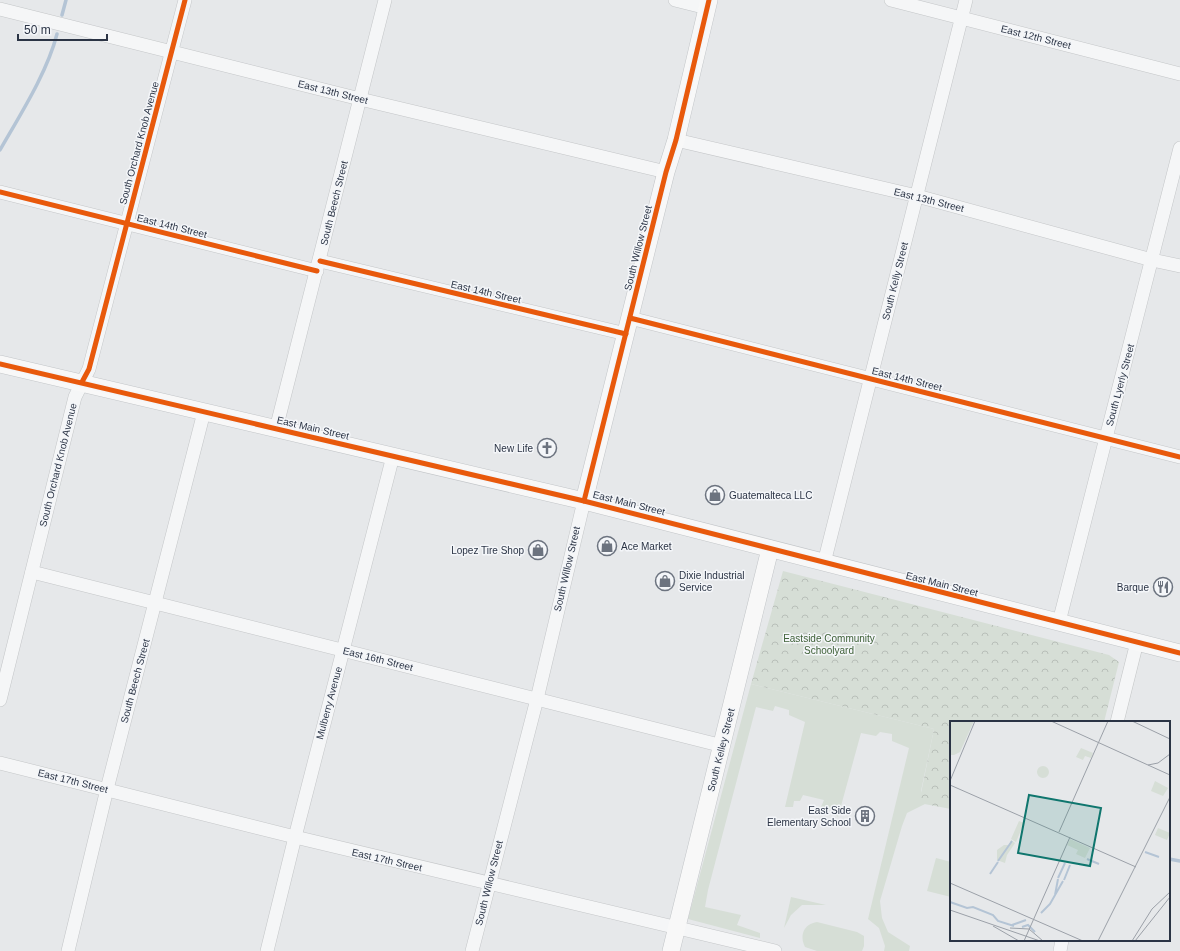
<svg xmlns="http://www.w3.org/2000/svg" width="1180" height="951" viewBox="0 0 1180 951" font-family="Arial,sans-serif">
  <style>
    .green { fill: #d6ded6 }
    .park { fill: url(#park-crowns) }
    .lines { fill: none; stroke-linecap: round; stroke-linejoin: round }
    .stream { stroke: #b4c4d5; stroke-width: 3.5 }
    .minor-casing { stroke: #c4c6c8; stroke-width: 14 }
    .major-casing { stroke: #c2c5c8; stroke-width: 18 }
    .minor { stroke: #f5f6f7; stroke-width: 13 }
    .major { stroke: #f8f8f8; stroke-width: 17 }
    .cycleway-casing { stroke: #f4f6f9; stroke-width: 8 }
    .cycleway { stroke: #e8590c; stroke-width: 5 }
    .labels { text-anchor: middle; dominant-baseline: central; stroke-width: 3; stroke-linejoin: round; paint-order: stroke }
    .street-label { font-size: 10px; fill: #2b3445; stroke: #f4f6f9 }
    .poi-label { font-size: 10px; fill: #2b3445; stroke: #f4f6f9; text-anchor: end }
    .park-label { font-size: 10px; fill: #3f6138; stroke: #f4f6f9 }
    .inset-river { fill: none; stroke: #b4c4d5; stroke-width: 2 }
    .inset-road { fill: none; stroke: #9ba0a8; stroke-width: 1 }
    .view { fill: #0f766e; fill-opacity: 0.15; stroke: #0f766e; stroke-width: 2 }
    .inset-edge { fill: none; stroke: #2b3445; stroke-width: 2 }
  </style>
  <defs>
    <pattern id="park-crowns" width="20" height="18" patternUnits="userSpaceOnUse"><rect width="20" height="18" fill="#d6ded6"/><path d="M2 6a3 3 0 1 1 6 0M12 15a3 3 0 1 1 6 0" fill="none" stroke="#b8bfb9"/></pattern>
  </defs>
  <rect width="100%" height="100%" fill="#e6e8ea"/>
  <!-- green -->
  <g class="green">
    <path d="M 751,684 L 934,729 L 921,791 L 925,804 L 907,813 L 902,826 L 880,901 L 882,918 L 888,932 L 910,946 L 909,951 L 884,951 L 885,946 L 879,928 L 868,919 L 909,748 L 892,741 L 892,734 L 880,732 L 876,736 L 861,733 L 838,817 L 831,809 L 821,807 L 824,800 L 803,795 L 800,801 L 794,801 L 793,807 L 785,807 L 805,722 L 789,715 L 789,710 L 775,706 L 773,711 L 756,707 L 708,890 L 705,907 L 741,915 L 737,925 L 760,933 L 760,938 L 688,919 Z"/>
    <path d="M 936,858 L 951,862 L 951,897 L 927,891 Z"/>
    <path d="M 791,897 L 826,905 L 802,905 L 791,915 L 784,928 Z"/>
    <path d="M 817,922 L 857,932 L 864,936 L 864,946 L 862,951 L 817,951 L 805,947 C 799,935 804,924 817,922 Z"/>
  </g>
  <!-- park -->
  <path class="park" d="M 783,571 L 1109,655 L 1119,662 L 1104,722 L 951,722 L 951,809 L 919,803 L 934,729 L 751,684 Z"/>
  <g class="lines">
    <!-- stream -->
    <g class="stream">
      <path d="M 62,15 L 66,0"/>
      <path d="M 0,150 C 20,115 47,73 57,34"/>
      <path d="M 1169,859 L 1180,861"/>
    </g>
    <defs>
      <g id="minor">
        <path d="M 675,0 L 707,8"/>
        <path d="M 891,0 L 1180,74"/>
        <path d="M 0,9 L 360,99 L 666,172"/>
        <path d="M 676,140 L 917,196 L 1152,260 L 1180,266"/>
        <path d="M 0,192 L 317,271"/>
        <path d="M 320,261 L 626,334"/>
        <path d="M 630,318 L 1180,457"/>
        <path d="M 276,429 L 385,0"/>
        <path d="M 824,563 L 966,0"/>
        <path d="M 32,572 L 723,746"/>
        <path d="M 1059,622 L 1180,148"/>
        <path d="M 0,700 L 75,397 L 89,369 L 185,0"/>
        <path d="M 1117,722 L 1137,642"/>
        <path d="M 0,763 L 295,837 L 775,951"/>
        <path d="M 68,951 L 107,789 L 204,412"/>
        <path d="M 267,951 L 295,837 L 393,456"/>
        <path d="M 472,951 L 537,699 L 584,501"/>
        <path d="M 1060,951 L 1062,940"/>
      </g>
      <g id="major">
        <path d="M 0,364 L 584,501 L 1180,653"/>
        <path d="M 584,501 L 666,172 L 676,140 L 709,0"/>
        <path d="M 671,951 L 770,549"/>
      </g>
    </defs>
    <!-- minor casing -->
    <use href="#minor" class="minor-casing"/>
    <!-- major casing -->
    <use href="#major" class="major-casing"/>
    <!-- minor -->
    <use href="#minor" class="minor"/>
    <!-- major -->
    <use href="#major" class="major"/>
    <defs>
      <g id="cycleway">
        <path d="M 0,192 L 317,271"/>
        <path d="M 320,261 L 626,334"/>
        <path d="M 630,318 L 1180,457"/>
        <path d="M 0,364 L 584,501 L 1180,653"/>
        <path d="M 82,382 L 89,369 L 185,0"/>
        <path d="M 584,501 L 666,172 L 676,140 L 709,0"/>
      </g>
    </defs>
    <!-- cycleway casing -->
    <use href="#cycleway" class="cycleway-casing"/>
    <!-- cycleway -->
    <use href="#cycleway" class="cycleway"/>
  </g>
  <!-- icons -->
  <defs>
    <symbol id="church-ring" viewBox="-11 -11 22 22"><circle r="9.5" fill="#f4f6f9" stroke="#6c737f" stroke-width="1.5"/><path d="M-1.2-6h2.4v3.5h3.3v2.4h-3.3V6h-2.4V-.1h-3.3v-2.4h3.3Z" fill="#6c737f"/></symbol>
    <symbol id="shop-ring" viewBox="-11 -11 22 22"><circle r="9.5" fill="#f4f6f9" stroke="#6c737f" stroke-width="1.5"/><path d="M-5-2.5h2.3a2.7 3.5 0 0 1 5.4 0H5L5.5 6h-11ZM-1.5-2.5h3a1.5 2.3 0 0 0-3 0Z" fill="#6c737f"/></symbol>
    <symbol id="restaurant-ring" viewBox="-11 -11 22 22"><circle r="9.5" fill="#f4f6f9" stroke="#6c737f" stroke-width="1.5"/><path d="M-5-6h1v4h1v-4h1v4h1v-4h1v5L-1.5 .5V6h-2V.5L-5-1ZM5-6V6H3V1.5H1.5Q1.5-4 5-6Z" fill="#6c737f"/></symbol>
    <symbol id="building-ring" viewBox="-11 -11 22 22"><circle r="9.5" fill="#f4f6f9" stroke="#6c737f" stroke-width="1.5"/><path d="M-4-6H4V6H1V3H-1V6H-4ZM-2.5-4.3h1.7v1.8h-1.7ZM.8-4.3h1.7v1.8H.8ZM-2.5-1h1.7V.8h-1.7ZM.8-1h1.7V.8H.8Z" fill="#6c737f"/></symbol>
  </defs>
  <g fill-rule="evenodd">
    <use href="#church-ring" x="536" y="437" width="22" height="22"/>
    <use href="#shop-ring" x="704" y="484" width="22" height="22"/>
    <use href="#shop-ring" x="596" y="535" width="22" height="22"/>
    <use href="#shop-ring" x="527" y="539" width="22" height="22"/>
    <use href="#shop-ring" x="654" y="570" width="22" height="22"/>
    <use href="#restaurant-ring" x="1152" y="576" width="22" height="22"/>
    <use href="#building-ring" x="854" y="805" width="22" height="22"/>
  </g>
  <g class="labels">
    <!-- street labels -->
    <g class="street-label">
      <text transform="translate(1036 37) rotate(14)">East 12th Street</text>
      <text transform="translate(333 92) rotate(14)">East 13th Street</text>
      <text transform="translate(139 143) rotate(-75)">South Orchard Knob Avenue</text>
      <text transform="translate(929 200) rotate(14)">East 13th Street</text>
      <text transform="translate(334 203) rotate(-76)">South Beech Street</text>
      <text transform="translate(172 226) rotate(14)">East 14th Street</text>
      <text transform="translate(638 248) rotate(-76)">South Willow Street</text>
      <text transform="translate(895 281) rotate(-76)">South Kelly Street</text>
      <text transform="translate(486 292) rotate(13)">East 14th Street</text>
      <text transform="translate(907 379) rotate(14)">East 14th Street</text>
      <text transform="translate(1120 385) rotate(-75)">South Lyerly Street</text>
      <text transform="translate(313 428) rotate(13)">East Main Street</text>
      <text transform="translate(58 465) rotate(-76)">South Orchard Knob Avenue</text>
      <text transform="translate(629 503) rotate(14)">East Main Street</text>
      <text transform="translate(567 569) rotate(-77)">South Willow Street</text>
      <text transform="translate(942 584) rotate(14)">East Main Street</text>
      <text transform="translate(378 659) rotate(14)">East 16th Street</text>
      <text transform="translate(135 681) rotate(-75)">South Beech Street</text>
      <text transform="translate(329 703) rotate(-75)">Mulberry Avenue</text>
      <text transform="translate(721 750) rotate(-76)">South Kelley Street</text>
      <text transform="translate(73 781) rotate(14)">East 17th Street</text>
      <text transform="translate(387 860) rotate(13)">East 17th Street</text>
      <text transform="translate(489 883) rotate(-76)">South Willow Street</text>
    </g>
    <!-- poi labels -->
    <g class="poi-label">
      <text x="533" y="448">New Life</text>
      <text x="729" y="495" text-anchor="start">Guatemalteca LLC</text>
      <text x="621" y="546" text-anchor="start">Ace Market</text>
      <text x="524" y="550">Lopez Tire Shop</text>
      <text x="679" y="575" text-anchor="start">Dixie Industrial<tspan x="679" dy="12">Service</tspan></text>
      <text x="1149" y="587">Barque</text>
      <text x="851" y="810">East Side<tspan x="851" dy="12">Elementary School</tspan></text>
    </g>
    <!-- park labels -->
    <g class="park-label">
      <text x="829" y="638">Eastside Community<tspan x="829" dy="12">Schoolyard</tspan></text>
    </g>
  </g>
  <!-- overview -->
  <g transform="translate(950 721)">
    <rect width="220" height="220" fill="#e6e8ea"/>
    <path d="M87 51a6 6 0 1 1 12 0a6 6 0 1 1-12 0ZM 205,60 L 218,67 L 213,75 L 201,70 ZM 208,107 L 220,112 L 217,119 L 205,114 Z" fill="#d6ded6"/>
    <path d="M 61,119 L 65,122 L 57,134 L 55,142 L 47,139 L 47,129 L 54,124 L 59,124 Z" fill="#d6ded6"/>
    <path d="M 0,0 L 24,0 L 10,31 L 4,34 L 0,34 Z" fill="#d6ded6"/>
    <path d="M 131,27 L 143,32 L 141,37 L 135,35 L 133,39 L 126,36 ZM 69,100 L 74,102 L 66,121 L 61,118 ZM 120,118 L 140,127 L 135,137 L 126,133 L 128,129 L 117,124 Z" fill="#d6ded6"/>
    <path class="inset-river" d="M 195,131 L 209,136M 137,138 L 149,143M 48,140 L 62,120M 40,153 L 48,141M 108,157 L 115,142M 114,159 L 120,144M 105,174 L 108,158M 0,181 L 17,187 L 23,186 L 43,194 L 48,200 L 64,205M 91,192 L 100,183 L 113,160M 62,204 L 76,199M 72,206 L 78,204 L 85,211"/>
    <path class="inset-road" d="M 101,0 L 220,54M 182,0 L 220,18M 198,44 L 208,42 L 220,33M 0,60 L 25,0M 0,64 L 186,146M 109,111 L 158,0M 0,162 L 133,220M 0,189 L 90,220M 43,205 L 69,220M 60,207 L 79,208 L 93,220M 74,220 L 120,116M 148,220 L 220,76M 182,220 L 202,188 L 220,171M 185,220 L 220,176"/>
    <path class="view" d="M 79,74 L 151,87 L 140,145 L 68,132 Z"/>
    <rect width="220" height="220" class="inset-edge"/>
  </g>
  <!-- scale -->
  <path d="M18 34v6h89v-6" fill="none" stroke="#2b3445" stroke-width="2"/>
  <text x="24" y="34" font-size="12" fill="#2b3445" stroke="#f4f6f9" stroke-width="3" paint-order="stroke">50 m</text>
</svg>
